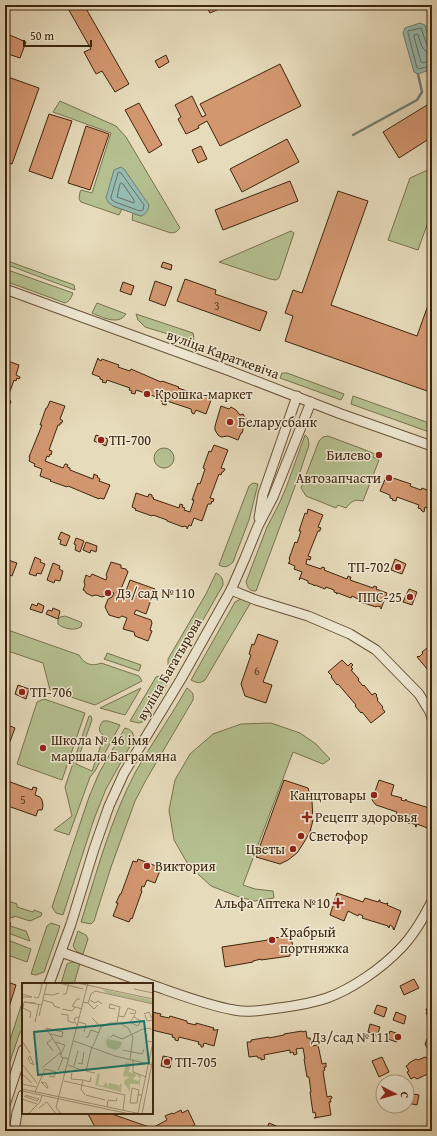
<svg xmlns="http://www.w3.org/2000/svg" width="437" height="1136" viewBox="0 0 437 1136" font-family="'Gentium Book Plus',serif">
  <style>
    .green { fill: #b5c090; stroke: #79724e }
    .water { fill: #96bbb3; stroke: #727f71 }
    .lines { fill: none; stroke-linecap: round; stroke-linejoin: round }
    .shore { stroke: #6a7060; stroke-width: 1 }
    .stream { stroke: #727f71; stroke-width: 2.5 }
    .building { fill: #d39770; stroke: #3d250d }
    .minor-casing { stroke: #675238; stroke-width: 11 }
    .minor { stroke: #efe8d3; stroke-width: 9 }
    .poi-dot { fill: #8f2418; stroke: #efe8d3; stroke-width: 1.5 }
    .labels { text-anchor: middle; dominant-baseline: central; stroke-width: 3; stroke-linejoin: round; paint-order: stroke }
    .number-label { font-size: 12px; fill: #624226 }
    .street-label { font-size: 14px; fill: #3d250d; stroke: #efe8d3 }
    .poi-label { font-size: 14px; fill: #3d250d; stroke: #efe8d3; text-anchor: start }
    .inset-road { fill: none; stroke: #a29275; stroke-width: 1 }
    .view { fill: #0f766e; fill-opacity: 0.15; stroke: #0f766e; stroke-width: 2 }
    .inset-edge { fill: none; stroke: #3d250d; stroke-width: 2 }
  </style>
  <rect width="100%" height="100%" fill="#e6dbbb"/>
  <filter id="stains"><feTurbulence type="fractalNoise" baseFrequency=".005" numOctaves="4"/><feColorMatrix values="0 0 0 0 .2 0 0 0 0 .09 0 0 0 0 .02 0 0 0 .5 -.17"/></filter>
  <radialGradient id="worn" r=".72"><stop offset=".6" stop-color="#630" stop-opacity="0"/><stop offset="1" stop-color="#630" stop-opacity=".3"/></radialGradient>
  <!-- green -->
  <g class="green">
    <path d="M 60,101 L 116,126 L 126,137 L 180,228 L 176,232 L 171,233 L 132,220 L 133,213 L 141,216 L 113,206 L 122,209 L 119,215 L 81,202 L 79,199 L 80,192 L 81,190 L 92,193 L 111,133 L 53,112 Z"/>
    <path d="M 432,168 L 432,211 L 418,250 L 388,240 L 410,178 Z"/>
    <path d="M 291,231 L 294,233 L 279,278 L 276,280 L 270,279 L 219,262 Z"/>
    <path d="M 5,260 L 74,285 L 75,290 L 5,264 Z"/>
    <path d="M 5,269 L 73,293 C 71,298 70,301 65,303 L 5,281 Z"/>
    <path d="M 97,303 L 126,314 C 118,326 102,317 92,313 Z"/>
    <path d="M 136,314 L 193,333 L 194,339 L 191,341 L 145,327 L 138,320 Z"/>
    <path d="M 282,373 L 287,373 L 344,394 L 341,400 L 280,378 Z"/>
    <path d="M 353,396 L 432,424 L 432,433 L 351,404 Z"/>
    <path d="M 305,435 L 308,438 L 309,445 L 297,481 L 256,591 C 249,591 248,588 246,582 L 267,527 L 279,504 L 286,488 Z"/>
    <path d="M 328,436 L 368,451 L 375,454 L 373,457 L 379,460 L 363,501 C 354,499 352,501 346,508 L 338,505 L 336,508 L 306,496 L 301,488 L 319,441 L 323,437 Z"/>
    <circle cx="164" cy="458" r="10"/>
    <path d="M 253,483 L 258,484 L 249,520 L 233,562 C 228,567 225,568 219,565 L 249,486 Z"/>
    <path d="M 216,573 C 222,576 223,579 223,585 L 175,669 L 168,665 L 168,659 L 206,594 Z"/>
    <path d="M 241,599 L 246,599 L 251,602 L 205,680 C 199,684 197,683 191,680 L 235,602 Z"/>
    <path d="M 65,616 L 78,621 L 82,623 L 81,627 C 74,631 64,629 58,624 L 58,620 L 60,617 Z"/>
    <path d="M 5,629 L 79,655 C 84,664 92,667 101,663 L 139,676 L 142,681 L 95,705 L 50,690 L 43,663 L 5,650 Z"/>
    <path d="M 107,653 L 141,665 L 139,671 L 104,659 L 106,656 Z"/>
    <path d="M 163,675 L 170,679 L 145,721 L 139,723 L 130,721 L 156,677 Z"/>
    <path d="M 141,688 L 125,715 L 100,708 Z"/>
    <path d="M 187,688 C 192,692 194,693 193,700 L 146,780 L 135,801 L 111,867 L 94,921 L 91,924 L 81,922 C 97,871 111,818 136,771 C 152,743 171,716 187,688 Z"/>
    <path d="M 44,699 L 85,713 L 62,780 L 17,764 L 37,702 Z"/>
    <path d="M 89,716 L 91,716 L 92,720 L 76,764 L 92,771 L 104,736 C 98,731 98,728 103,721 L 108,721 L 120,725 L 95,771 L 90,777 L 69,835 L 54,830 L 72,816 L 65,787 Z"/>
    <path d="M 271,723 L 300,733 L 316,744 L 330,759 L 323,764 L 293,752 L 243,885 L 255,889 L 273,891 L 274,898 L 255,901 L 239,897 L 211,886 L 189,866 L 174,840 L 169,810 L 175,780 L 190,754 L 213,734 L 241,724 Z"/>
    <path d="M 125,728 C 132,730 133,732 134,739 L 106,789 L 94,819 L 63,915 L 56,913 L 52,907 L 89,797 L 99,773 Z"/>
    <path d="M 5,900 L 17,904 L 17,907 L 33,912 L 34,910 L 42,913 L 41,916 L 30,921 L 14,916 L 13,918 L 5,916 Z"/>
    <path d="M 5,921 L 11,923 L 10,926 L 26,931 L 30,941 L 5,932 Z"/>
    <path d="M 51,923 L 60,926 L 44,972 L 36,975 L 31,974 L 47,926 Z"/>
    <path d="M 78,931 L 86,935 L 88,939 L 83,954 L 77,952 L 73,946 Z"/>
    <path d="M 5,939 L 31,949 L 27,962 L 5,954 Z"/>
    <path d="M 72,962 L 76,962 L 80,963 L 74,984 L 61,984 L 67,964 Z"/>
    <path d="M 23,1000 L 23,1027 L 19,1035 L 5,1076 L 5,1055 Z"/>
  </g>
  <!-- water -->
  <g class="water">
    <path d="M 420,23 L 425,25 L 432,51 L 432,69 L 418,74 L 414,72 L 403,33 L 405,28 Z"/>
    <path d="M 121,167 L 124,169 L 149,205 C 148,211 147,213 141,216 L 113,206 L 108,202 L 106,198 L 114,170 Z"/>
  </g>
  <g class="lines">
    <!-- shore -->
    <g class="shore">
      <path d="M 432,48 L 429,47 L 427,45 L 421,28 L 408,31 L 408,33 L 417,68 L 419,69 L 432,65"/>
      <path d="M 432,53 C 421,52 421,43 418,35 L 417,34 L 414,35 L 414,37 L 421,62 L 423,63 L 432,60"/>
      <path d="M 119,172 L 121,173 L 144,205 L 143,210 L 140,211 L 115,202 L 111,199 L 111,197 L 118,173 Z"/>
      <path d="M 121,183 L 123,184 L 134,200 L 134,203 L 117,197 L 120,184 Z"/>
    </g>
    <!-- stream -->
    <path class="stream" d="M 353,135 L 417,100 L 422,92 L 418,74"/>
  </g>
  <!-- building -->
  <g class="building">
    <path d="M 66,5 L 84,5 L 129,84 L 115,92 L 102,71 L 96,74 L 84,52 L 91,49 Z"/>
    <path d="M 208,5 L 226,5 L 226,6 L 210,13 L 206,6 Z"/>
    <path d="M 5,33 L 26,42 L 20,58 L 5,53 Z"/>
    <path d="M 166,55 L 169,62 L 159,68 L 155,61 Z"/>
    <path d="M 280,64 L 301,106 L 220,146 L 207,121 L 198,126 L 199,128 L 186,134 L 178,119 L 181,117 L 175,105 L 192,96 L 202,117 L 206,115 L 200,104 Z"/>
    <path d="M 5,76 L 39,88 L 12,164 L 5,162 Z"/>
    <path d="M 432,102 L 432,137 L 399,158 L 383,132 Z"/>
    <path d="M 139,103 L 162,145 L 149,153 L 125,110 Z"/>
    <path d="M 49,114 L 72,121 L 52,179 L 29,171 Z"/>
    <path d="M 86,126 L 109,134 L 90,190 L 68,183 Z"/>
    <path d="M 287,139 L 299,162 L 242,192 L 230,169 Z"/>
    <path d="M 201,146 L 207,159 L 198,163 L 192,150 Z"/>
    <path d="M 290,181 L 298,201 L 223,230 L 215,210 Z"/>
    <path d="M 338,191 L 368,201 L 331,305 L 417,336 L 432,294 L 432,387 L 430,392 L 285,341 L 293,316 L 285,313 L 293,290 L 302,293 Z"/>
    <path d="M 163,262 L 172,265 L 171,270 L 161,267 Z"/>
    <path d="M 185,279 L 216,290 L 215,294 L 267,312 L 260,331 L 177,301 Z"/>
    <path d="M 155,281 L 172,287 L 165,306 L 149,300 Z"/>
    <path d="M 123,282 L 134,286 L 131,295 L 120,291 Z"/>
    <path d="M 98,358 L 98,359 L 101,361 L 102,359 L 119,365 L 118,367 L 130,371 L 131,369 L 161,382 L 162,381 L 179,387 L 178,388 L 190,392 L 191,391 L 207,397 L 207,399 L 211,400 L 206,414 L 196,410 L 194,414 L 192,413 L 191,409 L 167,401 L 166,405 L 162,404 L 163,402 L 161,401 L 162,399 L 136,390 L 135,394 L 131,393 L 132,391 L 129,390 L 130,388 L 107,380 L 106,383 L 102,382 L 103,380 L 100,379 L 100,377 L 92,374 Z"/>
    <path d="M 5,360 L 19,365 L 16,375 L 20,377 L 20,378 L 19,379 L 17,378 L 16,381 L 14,380 L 7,400 L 11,401 L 10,404 L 9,404 L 8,406 L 5,405 Z"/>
    <path d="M 50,401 L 65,406 L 60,419 L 63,421 L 62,422 L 62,423 L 60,423 L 60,425 L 58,425 L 49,450 L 52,451 L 51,455 L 50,454 L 49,457 L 47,456 L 45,461 L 63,468 L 65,464 L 66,464 L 68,465 L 67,467 L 70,468 L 70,470 L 93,479 L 94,474 L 98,476 L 97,477 L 100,479 L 99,481 L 110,485 L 104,499 L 100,498 L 99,499 L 68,486 L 67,487 L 50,481 L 51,480 L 40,476 L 42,469 L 34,466 L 35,464 L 29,461 L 30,457 L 29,457 L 42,425 L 40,425 L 46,408 L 47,408 Z"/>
    <path d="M 221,406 L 229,409 L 231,407 L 236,410 L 240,415 L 243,414 L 246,419 L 243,420 L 243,430 L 242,433 L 241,433 L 238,440 L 228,436 L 221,437 L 218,435 L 215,430 L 215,426 Z"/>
    <path d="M 96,435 L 108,439 L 106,446 L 94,441 Z"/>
    <path d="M 214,445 L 228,450 L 221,468 L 225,469 L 224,471 L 223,472 L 222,472 L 221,475 L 219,474 L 210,498 L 214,499 L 213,502 L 212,501 L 211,504 L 208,504 L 202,521 L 194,518 L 191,526 L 189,525 L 187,529 L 187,527 L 184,526 L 183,527 L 167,521 L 167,520 L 153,515 L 152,516 L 135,510 L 136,509 L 132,507 L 136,493 L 148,497 L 149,494 L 152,495 L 152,497 L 154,498 L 153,499 L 179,508 L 180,504 L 183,505 L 182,507 L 185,508 L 184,510 L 190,512 L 194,500 L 192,500 L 198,483 L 200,484 L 205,469 L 203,468 L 209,451 L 211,452 Z"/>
    <path d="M 386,477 L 393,480 L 393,478 L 411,484 L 410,486 L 421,490 L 422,488 L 432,492 L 432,510 L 425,507 L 424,512 L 422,511 L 421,510 L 421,509 L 418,508 L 419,505 L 397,497 L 396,501 L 392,500 L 393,499 L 390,498 L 390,495 L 380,491 Z"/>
    <path d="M 308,509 L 323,515 L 318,527 L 321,528 L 320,530 L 320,531 L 318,531 L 308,556 L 311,557 L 310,560 L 307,559 L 306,564 L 321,569 L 322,567 L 325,568 L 324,570 L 347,579 L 348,576 L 350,577 L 351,577 L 350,580 L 373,588 L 374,586 L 377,587 L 376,589 L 387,593 L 381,609 L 381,607 L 377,606 L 376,607 L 364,603 L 363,604 L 363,603 L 359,601 L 360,600 L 352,596 L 351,598 L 338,593 L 336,594 L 337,593 L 334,592 L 334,590 L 326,587 L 325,589 L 315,585 L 314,586 L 314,585 L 308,583 L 308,581 L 301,578 L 299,580 L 302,572 L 294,569 L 295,566 L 288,563 L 289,563 L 290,560 L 289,559 L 295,542 L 297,543 L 301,531 L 299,531 L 305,513 L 307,514 Z"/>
    <path d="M 61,532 L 70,536 L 66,546 L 60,544 L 61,540 L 58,539 Z"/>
    <path d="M 76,538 L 84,541 L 80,552 L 75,550 L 76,545 L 74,544 Z"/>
    <path d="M 86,542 L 97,546 L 96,552 L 91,550 L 90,553 L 83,550 Z"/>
    <path d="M 35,557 L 41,560 L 40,562 L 45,564 L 41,574 L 37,573 L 36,576 L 29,574 Z"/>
    <path d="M 5,559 L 17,563 L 12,576 L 5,573 Z"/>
    <path d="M 395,559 L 406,564 L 402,574 L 391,570 Z"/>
    <path d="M 111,562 L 121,565 L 121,568 L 126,569 L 128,572 L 121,589 L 126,591 L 130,580 L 155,589 L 146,614 L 136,610 L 134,614 L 151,620 L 152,623 L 150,630 L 152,631 L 148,641 L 135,636 L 134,632 L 123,629 L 127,618 L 122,616 L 119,618 L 109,615 L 105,607 L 108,599 L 112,597 L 114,593 L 107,590 L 105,596 L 102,597 L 96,595 L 92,596 L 86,593 L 85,591 L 83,590 L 85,585 L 84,582 L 86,575 L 90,577 L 92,574 L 106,580 L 107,577 L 106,575 Z"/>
    <path d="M 53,563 L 60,566 L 59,569 L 63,571 L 60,581 L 55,580 L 54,583 L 47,580 Z"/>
    <path d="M 409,589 L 417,592 L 412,605 L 403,602 Z"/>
    <path d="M 38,603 L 44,606 L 42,613 L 30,609 L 32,604 L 37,606 Z"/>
    <path d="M 53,608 L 60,611 L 58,619 L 46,614 L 48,610 L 52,611 Z"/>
    <path d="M 258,634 L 278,641 L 263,682 L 272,685 L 266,703 L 245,696 L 241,684 L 251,655 L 249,654 L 252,644 L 254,645 Z"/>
    <path d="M 432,644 L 432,667 L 428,670 L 417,657 L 418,656 L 419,657 L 423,653 L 422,652 Z"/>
    <path d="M 342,660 L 348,666 L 351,663 L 353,665 L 351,667 L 353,669 L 351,670 L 359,679 L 358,680 L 363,686 L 364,685 L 372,695 L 375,693 L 377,695 L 376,696 L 378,699 L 377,700 L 383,707 L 382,708 L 385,712 L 371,723 L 362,712 L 361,713 L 355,706 L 356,705 L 338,684 L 337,685 L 331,677 L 332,676 L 328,672 Z"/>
    <path d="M 18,685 L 29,689 L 26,699 L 15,694 Z"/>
    <path d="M 5,724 L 15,728 L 5,755 Z"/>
    <path d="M 5,780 L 32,790 L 33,787 L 37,788 L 35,795 L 40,797 L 42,800 L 43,806 L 42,810 L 38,810 L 36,816 L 5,805 Z"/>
    <path d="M 284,780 L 308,788 L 312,801 L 313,820 L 310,832 L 303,844 L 297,853 L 288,860 L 280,864 L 256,857 Z"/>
    <path d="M 379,780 L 394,785 L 391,795 L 402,798 L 401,800 L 405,801 L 406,799 L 407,801 L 432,809 L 432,808 L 432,823 L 430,829 L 417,824 L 416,827 L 415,826 L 416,825 L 409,822 L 409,824 L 408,823 L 409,821 L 395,816 L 397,812 L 376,805 L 372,800 Z"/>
    <path d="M 138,859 L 161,868 L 155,883 L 147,880 L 144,887 L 142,886 L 141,891 L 142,891 L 132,919 L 131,918 L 129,922 L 113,916 L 118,903 L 116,903 L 120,894 L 121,894 L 133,861 L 137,862 Z"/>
    <path d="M 337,893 L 363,902 L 365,898 L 378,902 L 379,900 L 380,900 L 380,902 L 386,904 L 387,903 L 388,903 L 387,905 L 401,911 L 394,930 L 393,929 L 393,927 L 390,925 L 389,928 L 388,927 L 388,926 L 362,918 L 363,916 L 359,914 L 358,916 L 348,911 L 344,921 L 330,915 Z"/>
    <path d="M 291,936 L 294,953 L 290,954 L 290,956 L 261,960 L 261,959 L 253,961 L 253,962 L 225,967 L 222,947 L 268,940 L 267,939 L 273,938 Z"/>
    <path d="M 414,979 L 419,988 L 404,995 L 400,986 Z"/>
    <path d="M 5,981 L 16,985 L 5,1020 Z"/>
    <path d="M 377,1005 L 387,1008 L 384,1017 L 374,1013 Z"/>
    <path d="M 431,1005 L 432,1005 L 432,1022 L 430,1021 L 426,1013 L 427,1012 L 426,1009 L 431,1007 Z"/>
    <path d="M 152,1012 L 161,1014 L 160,1016 L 169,1018 L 170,1016 L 187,1021 L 187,1023 L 196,1025 L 196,1023 L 214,1028 L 213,1030 L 217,1030 L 218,1029 L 214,1046 L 204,1043 L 203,1047 L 201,1047 L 201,1045 L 198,1044 L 199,1042 L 179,1037 L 178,1041 L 175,1040 L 175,1038 L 172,1037 L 173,1035 L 152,1030 Z"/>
    <path d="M 396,1012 L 406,1016 L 404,1024 L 393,1020 Z"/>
    <path d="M 370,1024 L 380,1027 L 377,1036 L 368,1032 Z"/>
    <path d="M 302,1031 L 302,1032 L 306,1031 L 307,1038 L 310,1038 L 312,1046 L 318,1045 L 322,1064 L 326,1063 L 326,1067 L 324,1067 L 325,1070 L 323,1071 L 327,1097 L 331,1096 L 332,1097 L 332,1098 L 330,1099 L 331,1102 L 329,1102 L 331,1115 L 314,1118 L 316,1117 L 315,1112 L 313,1113 L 310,1092 L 311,1092 L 309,1077 L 307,1077 L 304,1059 L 305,1059 L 303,1048 L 296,1049 L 297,1054 L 294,1055 L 293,1052 L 290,1053 L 290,1050 L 264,1055 L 265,1059 L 261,1060 L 261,1058 L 258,1058 L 257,1056 L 249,1057 L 247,1042 L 251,1042 L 251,1040 L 269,1037 L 269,1038 L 284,1035 L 284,1034 Z"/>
    <path d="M 390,1031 L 399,1034 L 397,1042 L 387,1039 Z"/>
    <path d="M 432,1036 L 432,1054 L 430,1053 L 425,1044 L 427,1039 Z"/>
    <path d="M 163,1056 L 172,1058 L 170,1068 L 161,1066 Z"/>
    <path d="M 382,1057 L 389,1072 L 379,1077 L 372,1061 Z"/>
    <path d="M 425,1057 L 427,1058 L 429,1064 L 432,1062 L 432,1081 L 430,1073 L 417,1079 L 414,1077 L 411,1079 L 407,1072 L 409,1071 L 406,1066 L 408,1065 L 409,1063 L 416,1059 L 418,1060 Z"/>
    <path d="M 407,1093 L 419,1095 L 417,1105 L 407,1103 Z"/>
    <path d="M 181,1110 L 182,1113 L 188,1110 L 195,1125 L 183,1131 L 103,1131 L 96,1129 L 88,1114 L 90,1113 L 109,1113 L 152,1128 L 167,1120 L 165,1116 L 172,1113 L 173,1114 Z"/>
    <path d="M 269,1123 L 281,1128 L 280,1131 L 266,1131 Z"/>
  </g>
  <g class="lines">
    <defs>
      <g id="minor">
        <path d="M 5,289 L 230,371 L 341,414 L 432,446"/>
        <path d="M 259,518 L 263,494 L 297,396"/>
        <path d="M 231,590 L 256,600 L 308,616 L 350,634 L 376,650 L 419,694 L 430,712 L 432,718"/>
        <path d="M 61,952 L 149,984"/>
        <path d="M 49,984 L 71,924 L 94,849 L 109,806 L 124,773 L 181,679 L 231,590 L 245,558 L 258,526 L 273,497 L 311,402"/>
        <path d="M 152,985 C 178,994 206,1005 234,1010 C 249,1013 264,1010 279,1008 C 295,1006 312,1003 327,998 C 352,989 382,968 400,949 C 412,937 425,915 432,901"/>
        <path d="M 5,1105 L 23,1050"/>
        <path d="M 14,1131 L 17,1113 L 23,1095"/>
      </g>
    </defs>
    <!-- minor casing -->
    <use href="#minor" class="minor-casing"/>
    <!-- minor -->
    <use href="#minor" class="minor"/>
  </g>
  <!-- markers -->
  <g class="poi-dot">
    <circle cx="147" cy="394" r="4"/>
    <circle cx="230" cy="422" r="4"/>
    <circle cx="101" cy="440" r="4"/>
    <circle cx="379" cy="455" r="4"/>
    <circle cx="389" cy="478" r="4"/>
    <circle cx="398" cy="567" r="4"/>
    <circle cx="108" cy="593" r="4"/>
    <circle cx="410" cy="597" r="4"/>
    <circle cx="22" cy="692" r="4"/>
    <circle cx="43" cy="748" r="4"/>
    <circle cx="374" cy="795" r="4"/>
    <path d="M305 811h4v4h4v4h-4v4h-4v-4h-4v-4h4z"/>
    <circle cx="301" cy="836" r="4"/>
    <circle cx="293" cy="849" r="4"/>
    <circle cx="147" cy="866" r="4"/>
    <path d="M336 897h4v4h4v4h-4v4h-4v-4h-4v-4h4z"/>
    <circle cx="272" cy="940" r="4"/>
    <circle cx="398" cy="1037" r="4"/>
    <circle cx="167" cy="1062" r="4"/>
  </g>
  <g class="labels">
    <!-- number labels -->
    <g class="number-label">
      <text x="217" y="305">3</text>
      <text x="257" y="670">6</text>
      <text x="23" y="799">5</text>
    </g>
    <!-- street labels -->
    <g class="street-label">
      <text transform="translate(223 354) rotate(20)">вуліца Караткевіча</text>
      <text transform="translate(169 669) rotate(-60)">вуліца Багатырова</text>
    </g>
    <!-- poi labels -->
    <g class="poi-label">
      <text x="155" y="394">Крошка-маркет</text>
      <text x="238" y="422">Беларусбанк</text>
      <text x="109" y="440">ТП-700</text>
      <text x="371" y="455" text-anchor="end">Билево</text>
      <text x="381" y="478" text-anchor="end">Автозапчасти</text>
      <text x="390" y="567" text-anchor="end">ТП-702</text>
      <text x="116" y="593">Дз/сад №110</text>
      <text x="402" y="597" text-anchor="end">ППС-25</text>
      <text x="30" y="692">ТП-706</text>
      <text x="51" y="740">Школа № 46 імя<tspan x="51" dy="16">маршала Баграмяна</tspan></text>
      <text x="366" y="795" text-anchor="end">Канцтовары</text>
      <text x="315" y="817">Рецепт здоровья</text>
      <text x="309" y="836">Светофор</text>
      <text x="285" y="849" text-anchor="end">Цветы</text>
      <text x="155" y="866">Виктория</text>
      <text x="330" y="903" text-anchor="end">Альфа Аптека №10</text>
      <text x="280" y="932">Храбрый<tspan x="280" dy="16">портняжка</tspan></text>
      <text x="390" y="1037" text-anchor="end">Дз/сад №111</text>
      <text x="175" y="1062">ТП-705</text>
    </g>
  </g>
  <!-- overview -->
  <g transform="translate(22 983)">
    <rect width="131" height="131" fill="#e6dbbb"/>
    <path d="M 79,6 L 126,16 L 131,18 L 131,21 L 85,10 ZM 87,52 L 86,56 L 100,59 L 101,56 L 98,65 L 93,67 L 85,64 L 84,58 ZM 104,78 L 105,81 L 107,79 L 106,86 L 108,79 L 109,79 L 107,89 L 115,91 L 111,96 L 116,98 L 118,95 L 116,93 L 115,95 L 116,92 L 119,93 L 117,106 L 117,101 L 108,101 L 108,109 L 102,100 L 103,94 L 103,97 L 108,94 L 101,93 ZM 76,90 L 78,91 L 76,102 L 81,103 L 84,99 L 86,104 L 87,100 L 97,102 L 96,107 L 98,101 L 100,101 L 99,109 L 73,102 Z" fill="#b5c090"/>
    <path class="inset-road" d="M 37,0 L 61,6M 55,0 L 131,16M 112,6 L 131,10M 0,11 L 10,14 L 0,14M 22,11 L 31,12 L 37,10M 41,11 L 44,11 L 47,0M 12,14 L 16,15 L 18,10 L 20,1 L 15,0M 58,16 L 55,16 L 50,23 L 60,26M 21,17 L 31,20 L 32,23 L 38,25M 68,17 L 73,20 L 76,18 L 80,21M 2,19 L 14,20M 61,19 L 66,20 L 69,11 L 73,8 L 131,21M 66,20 L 72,26 L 76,22M 1,25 L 2,19 L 20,22M 1,25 L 9,29 L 8,35M 40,26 L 50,28 L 53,24M 93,26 L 87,25 L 88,21 L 98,24 L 95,39M 39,31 L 46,32 L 46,38 L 52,40M 122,31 L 127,29 L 131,37M 123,32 L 125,38 L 131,37M 17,33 L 25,0M 97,33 L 102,34 L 106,25 L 114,28 L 113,31 L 108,30M 112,34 L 119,38 L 116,43 L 108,39 L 113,32M 70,35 L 79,44M 13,39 L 17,21M 56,39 L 64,41 L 62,49M 56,43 L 52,38 L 53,35 L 57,34M 29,51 L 40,54 L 41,49 L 24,45 L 38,67 L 39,74 L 47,76M 125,51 L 124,58 L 131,59M 64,54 L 66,54 L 69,47 L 77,50M 88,55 L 91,52 L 100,56 L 121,46 L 128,45 L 129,47M 30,56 L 25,60 L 31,68M 0,58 L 8,70M 52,58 L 93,73 L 131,82M 34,59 L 43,62 L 39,71M 70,63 L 64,88 L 73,90M 71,63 L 79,44 L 88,40 L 98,40 L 106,45 L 111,54 L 108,76M 101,67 L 120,71 L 122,66M 111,77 L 111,89 L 124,94M 7,79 L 12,82 L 8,73 L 6,75 L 8,78M 56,80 L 60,81 L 62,69M 0,81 L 15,100M 46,82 L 59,87M 52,83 L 56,68M 20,85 L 38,70M 36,87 L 41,75M 50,90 L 49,96 L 61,97M 0,91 L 10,100M 42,98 L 103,112 L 101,127M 19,99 L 24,100 L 26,105 L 25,105 ZM 0,101 L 14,104M 0,106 L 119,131M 0,108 L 108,131M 13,109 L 23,86 L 34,89 L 32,94 L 27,93M 63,112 L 59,106 L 61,97 L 68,99 L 69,94M 64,112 L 83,117M 116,112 L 115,120 L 108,120 L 110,105 L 117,107 L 116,112 L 120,112M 2,113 L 15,118 L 17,116 L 3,112M 0,116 L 15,121M 85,124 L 86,117 L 94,118 L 95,115M 17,125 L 25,119 L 34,131M 116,130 L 131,59M 6,131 L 18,119 L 20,113M 39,131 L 34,124 L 66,0M 120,131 L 131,75"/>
    <path class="view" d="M 122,38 L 127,80 L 16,92 L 12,49 Z"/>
    <rect width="131" height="131" class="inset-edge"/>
  </g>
  <!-- margin -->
  <rect width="437" height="1136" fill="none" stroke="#e6dbbb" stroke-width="20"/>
  <rect x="6" y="6" width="425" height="1124" fill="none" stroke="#3d250d" stroke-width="2"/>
  <rect x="10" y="10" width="417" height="1116" fill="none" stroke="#3d250d"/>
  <!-- north arrow -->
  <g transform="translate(395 1094) rotate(96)"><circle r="19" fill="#efe8d3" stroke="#a89a84"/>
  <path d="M0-3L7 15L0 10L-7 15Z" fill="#8f2418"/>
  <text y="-6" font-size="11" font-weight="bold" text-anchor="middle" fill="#3d250d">С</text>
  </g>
  <!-- scale -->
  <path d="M24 40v6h67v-6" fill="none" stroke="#3d250d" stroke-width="2"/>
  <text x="30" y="40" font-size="12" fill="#3d250d" stroke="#efe8d3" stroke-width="3" paint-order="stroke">50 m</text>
  <rect width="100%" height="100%" filter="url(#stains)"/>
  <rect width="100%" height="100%" fill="url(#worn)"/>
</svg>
